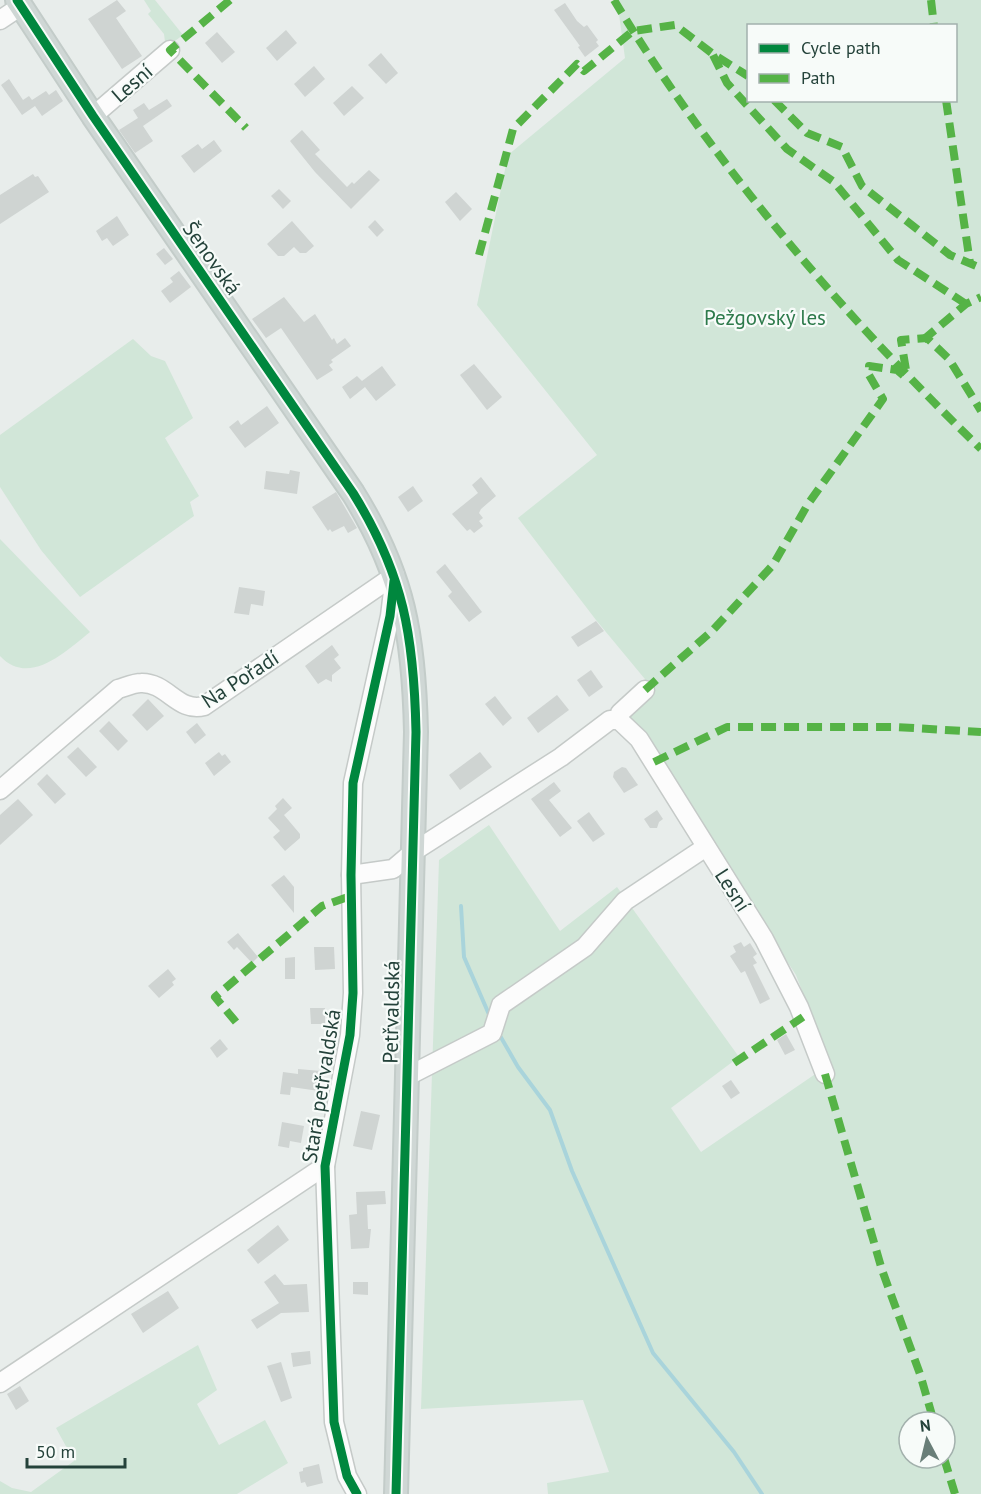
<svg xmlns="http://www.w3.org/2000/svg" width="981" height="1494" viewBox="0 0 981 1494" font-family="'PT Sans',sans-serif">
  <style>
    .green { fill: #d1e6d8; fill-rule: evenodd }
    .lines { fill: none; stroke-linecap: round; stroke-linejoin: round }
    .stream { stroke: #a9d4db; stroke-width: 4 }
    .building { fill: #cfd4d2 }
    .minor-casing { stroke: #c5cac8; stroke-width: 21 }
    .major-casing { stroke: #c3ccc9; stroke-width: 26 }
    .minor { stroke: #fcfcfc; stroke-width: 18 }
    .major { stroke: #cfd7d5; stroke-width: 22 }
    .quiet { stroke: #55b346; stroke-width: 8; stroke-dasharray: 15 8; stroke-linecap: butt }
    .cycleway-casing { stroke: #f7fbf9; stroke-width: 13 }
    .cycleway { stroke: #00873e; stroke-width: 9 }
    .labels { text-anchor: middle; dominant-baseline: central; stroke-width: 4.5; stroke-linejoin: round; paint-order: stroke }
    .street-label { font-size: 21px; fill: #24423a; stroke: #f7fbf9 }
    .park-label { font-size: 21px; fill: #2d7a4b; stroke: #f7fbf9 }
  </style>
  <rect width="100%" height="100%" fill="#e8edeb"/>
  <!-- green -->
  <g class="green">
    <path d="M 144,0 L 155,0 L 183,35 L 168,46 L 165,42 L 164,34 L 148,14 L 151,11 Z"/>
    <path d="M 617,0 L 981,0 L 981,1494 L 548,1494 L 547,1483 L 609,1472 L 583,1400 L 421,1409 L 439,860 L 489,825 L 560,931 L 617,887 L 739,1057 L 671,1108 L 701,1152 L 830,1064 L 796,975 L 626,717 L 654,690 L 596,620 L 518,518 L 597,455 L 477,305 L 508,155 L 625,58 ZM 748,26 L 956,26 L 956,100 L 748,100 ZM 909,1422 L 945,1422 L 945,1458 L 909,1458 Z"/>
    <path d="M 133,339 L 151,356 L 165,361 L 193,418 L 165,438 L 199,496 L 190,502 L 194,516 L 80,597 L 41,550 L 0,487 L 0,435 Z"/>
    <path d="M 0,539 L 90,632 C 65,652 29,687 0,656 Z"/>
    <path d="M 198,1345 L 217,1390 L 197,1404 L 219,1445 L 265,1420 L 288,1463 L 237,1494 L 0,1494 L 0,1481 L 12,1488 L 31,1492 L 74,1461 L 56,1428 Z"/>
  </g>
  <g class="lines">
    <!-- stream -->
    <g class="stream">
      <path d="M 461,906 L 464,957 L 491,1019"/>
      <path d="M 499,1034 L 518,1067 L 550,1110 L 572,1171 L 653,1353 L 734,1452 L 762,1494"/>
    </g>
  </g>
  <!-- building -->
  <g class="building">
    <path d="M 117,0 L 126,11 L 116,18 L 142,56 L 122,69 L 88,19 Z"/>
    <path d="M 565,3 L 577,21 L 584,27 L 587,25 L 598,40 L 596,42 L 599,46 L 585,57 L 578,47 L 580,46 L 554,10 Z"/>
    <path d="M 286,30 L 297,43 L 277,61 L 266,48 Z"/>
    <path d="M 217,32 L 235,52 L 222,63 L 205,43 Z"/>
    <path d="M 381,53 L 398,73 L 386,84 L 368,65 Z"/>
    <path d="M 314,66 L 325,79 L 305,97 L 294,84 Z"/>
    <path d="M 9,79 L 23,100 L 29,96 L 32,100 L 46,91 L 49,95 L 56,90 L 63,101 L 42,116 L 35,106 L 22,115 L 1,85 Z"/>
    <path d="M 352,86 L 364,98 L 344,116 L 333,103 Z"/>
    <path d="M 167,99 L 172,106 L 143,126 L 153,141 L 135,153 L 119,130 L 138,118 L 133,110 L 144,103 L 149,110 Z"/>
    <path d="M 302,130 L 320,150 L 315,154 L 347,187 L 352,182 L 354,184 L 369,170 L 380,180 L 351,209 L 315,172 L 290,141 Z"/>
    <path d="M 214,140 L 222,151 L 194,173 L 181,156 L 198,144 L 202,149 Z"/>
    <path d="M 33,174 L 35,177 L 38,176 L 49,192 L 0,224 L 0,195 Z"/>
    <path d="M 279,189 L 291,201 L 283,209 L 271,196 Z"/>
    <path d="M 456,192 L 472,209 L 460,221 L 445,202 Z"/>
    <path d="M 117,216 L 129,235 L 113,246 L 107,238 L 102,241 L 96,231 Z"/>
    <path d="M 375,220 L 384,230 L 377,237 L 368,227 Z"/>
    <path d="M 292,221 L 314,246 L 306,253 L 300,253 L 294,247 L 284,256 L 278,256 L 267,244 Z"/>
    <path d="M 164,248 L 173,259 L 165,265 L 156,254 Z"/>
    <path d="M 179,271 L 191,287 L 170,303 L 161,291 L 173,282 L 170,278 Z"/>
    <path d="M 284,297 L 304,322 L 315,314 L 332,340 L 334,338 L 337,344 L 345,338 L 351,346 L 331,360 L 333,362 L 329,365 L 333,370 L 317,380 L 281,328 L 266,338 L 252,319 Z"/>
    <path d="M 474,364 L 502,397 L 487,410 L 460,375 Z"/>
    <path d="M 382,366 L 396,385 L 376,401 L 365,387 L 350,399 L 342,387 L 357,376 L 362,381 Z"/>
    <path d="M 267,406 L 279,423 L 245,448 L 229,427 L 238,420 L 241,425 Z"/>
    <path d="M 290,470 L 300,472 L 297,494 L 264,489 L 266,471 L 289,474 Z"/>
    <path d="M 481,477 L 496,496 L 481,509 L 479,513 L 483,518 L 479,521 L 483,526 L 474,533 L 470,529 L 467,531 L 452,514 L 478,493 L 472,485 Z"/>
    <path d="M 413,486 L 423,501 L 408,512 L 398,497 Z"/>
    <path d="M 336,492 L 357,528 L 348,533 L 344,526 L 332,532 L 330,529 L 328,531 L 312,507 Z"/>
    <path d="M 445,564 L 482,612 L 469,622 L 448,596 L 452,592 L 436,572 Z"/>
    <path d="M 239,587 L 265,591 L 263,606 L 251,604 L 249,615 L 234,613 Z"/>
    <path d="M 596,621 L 604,631 L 578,647 L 571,637 Z"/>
    <path d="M 332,645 L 339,655 L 334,659 L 341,668 L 332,675 L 332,682 L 326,679 L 318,684 L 305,666 Z"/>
    <path d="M 591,670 L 603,687 L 589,697 L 577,680 Z"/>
    <path d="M 557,695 L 569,710 L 538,733 L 527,718 Z"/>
    <path d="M 495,696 L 512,718 L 503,726 L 485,704 Z"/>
    <path d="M 148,699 L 164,716 L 147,731 L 132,715 Z"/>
    <path d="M 109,721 L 128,741 L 118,751 L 99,731 Z"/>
    <path d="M 197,723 L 206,735 L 195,744 L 186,732 Z"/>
    <path d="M 78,747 L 97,767 L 86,777 L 67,757 Z"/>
    <path d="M 219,752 L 222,756 L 225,754 L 231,762 L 214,776 L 205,763 Z"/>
    <path d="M 480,752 L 492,767 L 460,790 L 449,775 Z"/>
    <path d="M 622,767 L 626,768 L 638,785 L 624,793 L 613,777 L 614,772 Z"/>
    <path d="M 47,774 L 66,794 L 55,804 L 37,784 Z"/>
    <path d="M 554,782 L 561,791 L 549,800 L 572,828 L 560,837 L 531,799 Z"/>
    <path d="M 283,798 L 292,808 L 284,815 L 300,834 L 300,838 L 285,851 L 273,837 L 280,831 L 268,818 L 277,809 L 275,806 Z"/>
    <path d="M 18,799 L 33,815 L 0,845 L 0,815 Z"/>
    <path d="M 657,810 L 663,819 L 659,822 L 657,828 L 650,828 L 644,819 Z"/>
    <path d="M 589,812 L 605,834 L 593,842 L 577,821 Z"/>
    <path d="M 284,875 L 294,887 L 294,913 L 271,885 Z"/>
    <path d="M 238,933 L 258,957 L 252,963 L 237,947 L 234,950 L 227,942 Z"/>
    <path d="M 741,942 L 744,947 L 750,943 L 757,954 L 753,957 L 757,963 L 753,965 L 770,999 L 760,1004 L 745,971 L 741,973 L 730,956 L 736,952 L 733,946 Z"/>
    <path d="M 314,947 L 334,947 L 335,969 L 315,970 Z"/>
    <path d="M 295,957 L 295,979 L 285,979 L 285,958 Z"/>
    <path d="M 168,969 L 176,979 L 172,982 L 174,985 L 159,998 L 148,986 Z"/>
    <path d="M 310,1008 L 325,1008 L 325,1024 L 311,1024 Z"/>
    <path d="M 786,1034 L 795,1050 L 785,1055 L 777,1040 Z"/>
    <path d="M 220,1039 L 228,1049 L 217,1058 L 210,1048 Z"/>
    <path d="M 298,1069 L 321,1071 L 319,1091 L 291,1087 L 290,1095 L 280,1094 L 283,1072 L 298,1074 Z"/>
    <path d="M 731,1080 L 740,1093 L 731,1099 L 722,1086 Z"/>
    <path d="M 361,1111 L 380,1115 L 372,1150 L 353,1146 Z"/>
    <path d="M 282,1122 L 304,1126 L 301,1143 L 290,1141 L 289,1148 L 278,1146 Z"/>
    <path d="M 385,1191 L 386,1204 L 367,1205 L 368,1229 L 371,1229 L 369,1248 L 351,1249 L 349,1215 L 357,1214 L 356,1192 Z"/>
    <path d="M 278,1225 L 289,1240 L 258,1264 L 247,1250 Z"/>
    <path d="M 275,1274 L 284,1285 L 307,1284 L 309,1312 L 281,1313 L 257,1329 L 251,1320 L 279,1303 L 264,1282 Z"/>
    <path d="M 353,1282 L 368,1282 L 368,1295 L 353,1294 Z"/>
    <path d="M 168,1291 L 179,1308 L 143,1333 L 131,1314 Z"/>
    <path d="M 310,1351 L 311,1364 L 293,1367 L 291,1353 Z"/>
    <path d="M 281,1362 L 292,1398 L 281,1402 L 267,1366 Z"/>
    <path d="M 20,1386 L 29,1401 L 16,1410 L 7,1394 Z"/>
    <path d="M 319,1464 L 323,1483 L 307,1487 L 305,1482 L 301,1483 L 299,1472 L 303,1471 L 303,1468 Z"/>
  </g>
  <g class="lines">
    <defs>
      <g id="minor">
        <path d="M 0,20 L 21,6"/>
        <path d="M 93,116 L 170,50"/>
        <path d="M 619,720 L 620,713 L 645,690"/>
        <path d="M 0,790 L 118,689 C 125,687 134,683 141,683 C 167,682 178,713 204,706 L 395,575"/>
        <path d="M 351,875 L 393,869 L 413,852 L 561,757 L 610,720 L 619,720 L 639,739 L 764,939 L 799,1007 L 825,1074"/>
        <path d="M 408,1076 L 492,1033 L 501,1005 L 585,947 L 625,901 L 706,847"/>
        <path d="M 0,1383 L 325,1166"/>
        <path d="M 357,1494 L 347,1476 L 334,1422 L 325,1166 L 350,1035 L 353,993 L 351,875 L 353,783 L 390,616 L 394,583"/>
      </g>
      <path id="major" d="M 17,0 L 93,116 L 353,493 C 404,575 414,637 416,732 L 396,1494"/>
    </defs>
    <!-- minor casing -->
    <use href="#minor" class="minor-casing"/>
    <!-- major casing -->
    <use href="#major" class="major-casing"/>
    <!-- minor -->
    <use href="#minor" class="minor"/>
    <!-- major -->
    <use href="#major" class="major"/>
    <!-- quiet -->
    <g class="quiet">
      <path d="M 230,0 L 170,50 L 246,128"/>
      <path d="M 614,0 C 715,166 842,314 981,449"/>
      <path d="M 931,0 L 934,26"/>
      <path d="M 713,55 L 727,83 L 787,149 L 834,182 L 898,260 L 966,304"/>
      <path d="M 774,100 L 807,133 L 842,147 L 862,186 L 950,255 L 981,268"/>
      <path d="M 946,100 L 970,263"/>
      <path d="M 479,255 L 513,129 L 577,64 L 584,71 L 633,31 L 675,25 L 713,54 L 748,76"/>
      <path d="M 923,340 L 966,304 L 981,297"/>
      <path d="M 645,690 L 713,630 L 773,565 L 808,504 L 883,399 L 869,375 L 869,366 L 897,370 L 904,376 L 906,370 L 901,340 L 927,338 L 949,359 L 981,411"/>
      <path d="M 654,762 L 727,727 L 895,727 L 981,732"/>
      <path d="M 236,1022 L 215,997 L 322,906 L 351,896"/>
      <path d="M 734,1063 L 803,1017"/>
      <path d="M 825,1074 L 882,1270 L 920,1374 L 934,1422"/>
      <path d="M 944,1458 L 955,1494"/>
    </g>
    <defs>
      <g id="cycleway">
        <path d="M 17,0 L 93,116 L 353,493 C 404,575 414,637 416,732 L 396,1494"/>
        <path d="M 357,1494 L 347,1476 L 334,1422 L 325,1166 L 350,1035 L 353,993 L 351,875 L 353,783 L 390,616 L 394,581"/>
      </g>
    </defs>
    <!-- cycleway casing -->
    <use href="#cycleway" class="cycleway-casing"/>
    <!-- cycleway -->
    <use href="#cycleway" class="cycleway"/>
  </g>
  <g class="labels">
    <!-- street labels -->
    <g class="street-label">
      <text transform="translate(132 83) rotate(-41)">Lesní</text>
      <text transform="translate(212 258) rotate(55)">Šenovská</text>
      <text transform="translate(240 679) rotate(-33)">Na Pořadí</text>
      <text transform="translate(733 890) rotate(57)">Lesní</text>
      <text transform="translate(391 1012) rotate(-89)">Petřvaldská</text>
      <text transform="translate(321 1086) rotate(-81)">Stará petřvaldská</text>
    </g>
    <!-- park labels -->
    <g class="park-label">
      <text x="765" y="317">Pežgovský les</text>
    </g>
  </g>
  <!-- legend -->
  <rect x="747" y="24" width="210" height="78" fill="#f7fbf9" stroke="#a3b1ad" stroke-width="1.5"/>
  <rect x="759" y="44" width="30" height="9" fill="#00873e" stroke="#a3b1ad" stroke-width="1.5"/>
  <text x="801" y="54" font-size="18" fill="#24423a">Cycle path</text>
  <rect x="759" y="74" width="30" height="9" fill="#55b346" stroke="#a3b1ad" stroke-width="1.5"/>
  <text x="801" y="84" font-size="18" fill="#24423a">Path</text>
  <!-- north arrow -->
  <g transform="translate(927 1440) rotate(353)"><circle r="28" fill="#f7fbf9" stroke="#a3b1ad" stroke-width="1.5"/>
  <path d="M0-4.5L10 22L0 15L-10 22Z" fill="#697e78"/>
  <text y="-9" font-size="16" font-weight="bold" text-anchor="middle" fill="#24423a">N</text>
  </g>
  <!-- scale -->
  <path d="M27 1458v9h98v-9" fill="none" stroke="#24423a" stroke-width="3"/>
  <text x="36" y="1458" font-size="18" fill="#24423a" stroke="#f7fbf9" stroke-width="4.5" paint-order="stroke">50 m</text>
</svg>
